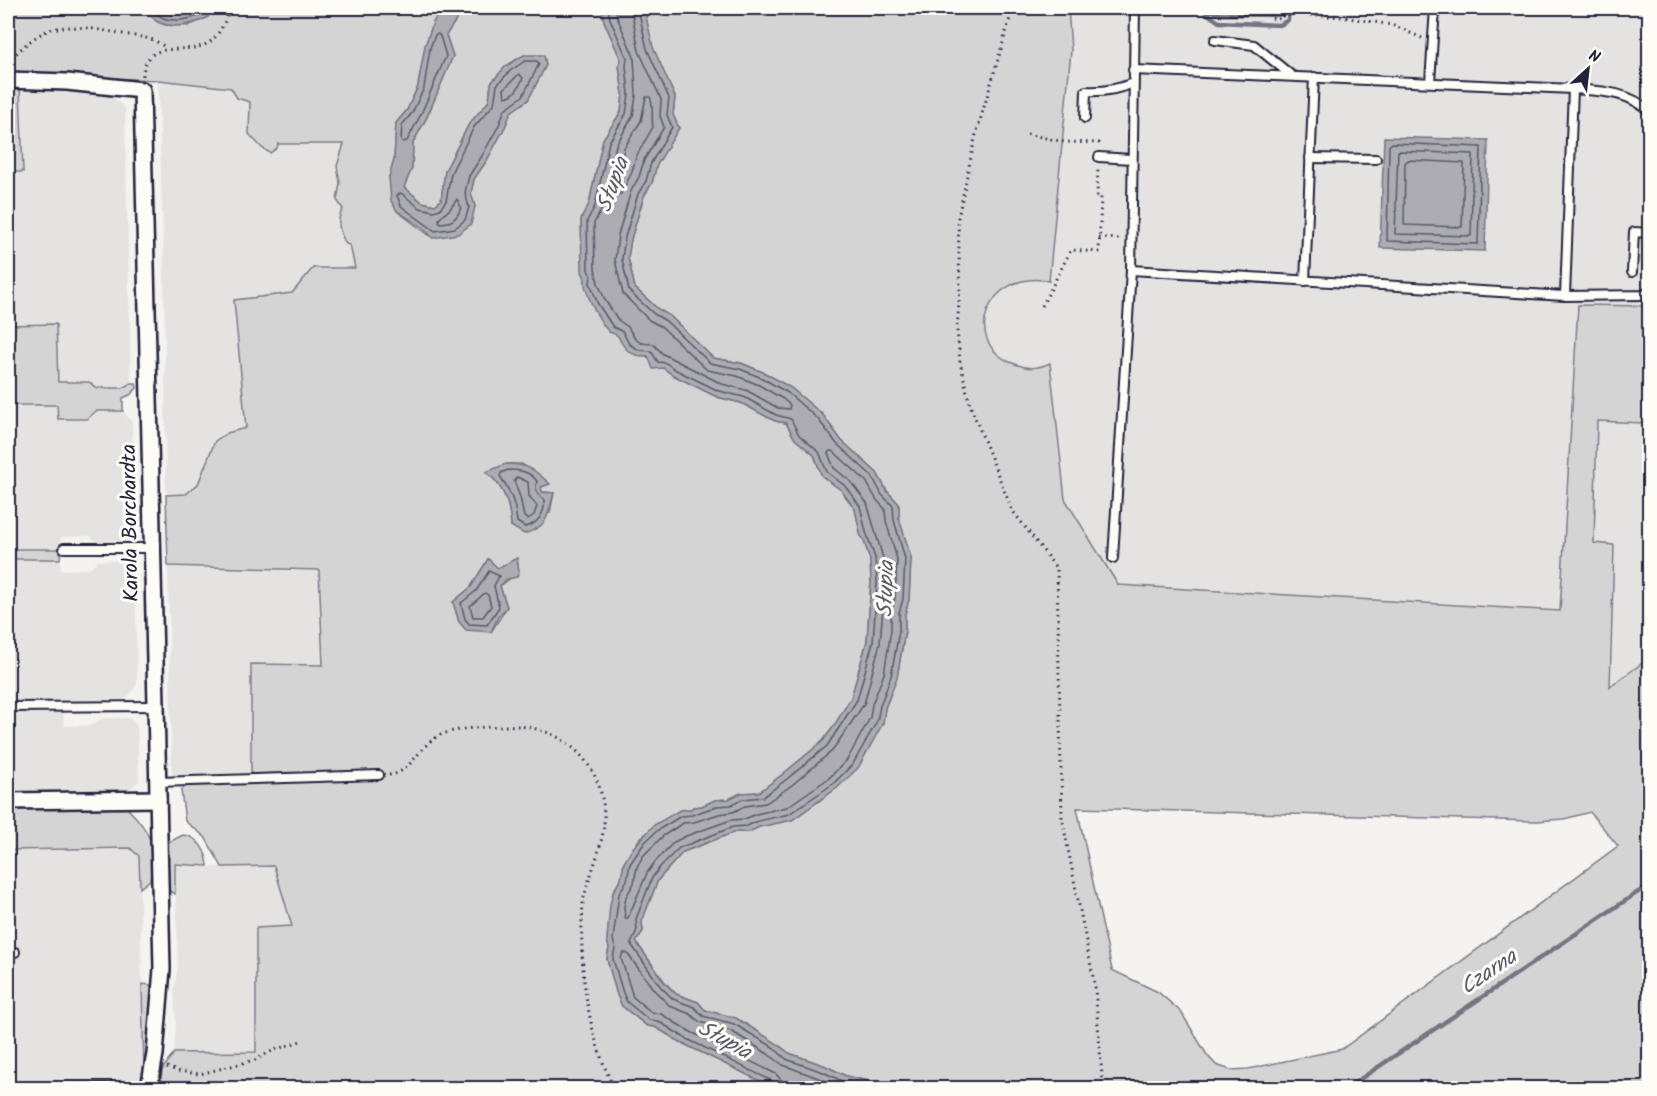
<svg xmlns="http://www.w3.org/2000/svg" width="1657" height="1096" viewBox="0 0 1657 1096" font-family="Kalam,sans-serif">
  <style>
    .built { fill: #e4e3e2 }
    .green { fill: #d5d4d5; stroke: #7c7b88; stroke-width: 1.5; fill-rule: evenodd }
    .water { fill: #acacb2; stroke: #757582; stroke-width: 1.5 }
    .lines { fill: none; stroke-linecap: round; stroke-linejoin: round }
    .shore { stroke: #59596b; stroke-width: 1.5 }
    .stream { stroke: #757582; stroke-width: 4.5 }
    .lane-casing { stroke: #22223b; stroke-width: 12 }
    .street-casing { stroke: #22223b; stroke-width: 20 }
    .path { stroke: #22223b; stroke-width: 3; stroke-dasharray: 1.5 4.5; stroke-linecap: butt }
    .lane { stroke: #fdfcf7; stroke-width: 8 }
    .street { stroke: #fdfcf7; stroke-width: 15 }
    .labels { text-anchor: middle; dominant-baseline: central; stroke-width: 6; stroke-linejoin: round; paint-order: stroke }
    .street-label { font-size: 21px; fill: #22223b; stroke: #fdfcf7 }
    .water-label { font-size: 22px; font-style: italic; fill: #59596b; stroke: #fdfcf7 }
  </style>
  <rect width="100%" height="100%" fill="#f4f3ef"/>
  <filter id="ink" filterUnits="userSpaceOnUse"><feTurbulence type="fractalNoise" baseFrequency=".0167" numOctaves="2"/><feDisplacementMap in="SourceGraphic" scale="12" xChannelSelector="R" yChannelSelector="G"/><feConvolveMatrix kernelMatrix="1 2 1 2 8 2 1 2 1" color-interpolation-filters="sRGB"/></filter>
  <g filter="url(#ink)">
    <!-- built -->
    <g class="built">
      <path d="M 1068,8 L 1649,8 L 1649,306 L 1578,306 L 1560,611 L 1118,585 L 1065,499 L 1050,364 L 1041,368 L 1031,369 L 1005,360 L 995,353 L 989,344 L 986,332 L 985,319 L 988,308 L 995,297 L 1004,288 L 1026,279 L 1048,280 L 1071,50 Z"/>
      <path d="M 158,80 L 231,89 L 237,98 L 250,102 L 249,134 L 278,144 L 344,143 L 337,165 L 340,183 L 337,200 L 343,209 L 355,268 L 313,268 L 292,293 L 234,300 L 246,428 L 227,433 L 215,441 L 199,484 L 186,494 L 166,495 L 164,272 Z"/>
      <path d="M 20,87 L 112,96 L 125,108 L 131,383 L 123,388 L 95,388 L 89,382 L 58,382 L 56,324 L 8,325 L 8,172 L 23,171 Z"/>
      <path d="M 8,405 L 57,405 L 58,418 L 95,411 L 123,411 L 132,422 L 135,530 L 126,541 L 97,542 L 90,536 L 61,537 L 61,549 L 8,549 Z"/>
      <path d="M 1649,419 L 1649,658 L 1610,687 L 1614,545 L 1594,543 L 1597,420 L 1644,423 Z"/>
      <path d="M 8,559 L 60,559 L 61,570 L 89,569 L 97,561 L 123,560 L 135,568 L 137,685 L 126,699 L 8,702 Z"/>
      <path d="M 168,566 L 319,570 L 323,666 L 251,664 L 251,774 L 172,776 Z"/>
      <path d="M 8,712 L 63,713 L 64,726 L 91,725 L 103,718 L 130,718 L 137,725 L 139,781 L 129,789 L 8,792 Z"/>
      <path d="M 130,848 L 139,856 L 144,1071 L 140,1088 L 8,1088 L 8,850 Z"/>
      <path d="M 175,864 L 215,867 L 274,865 L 293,927 L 256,929 L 257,1052 L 174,1053 L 176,1023 L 174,989 L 178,966 Z"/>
    </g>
    <!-- green -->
    <g class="green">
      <path d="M 8,8 L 129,8 L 149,13 L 156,21 L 165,25 L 188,26 L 208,17 L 211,8 L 441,8 L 433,23 L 425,46 L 418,86 L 407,110 L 396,123 L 394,160 L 389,177 L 397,211 L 433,238 L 475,207 L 471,193 L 474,179 L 487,160 L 505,127 L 511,111 L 528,100 L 546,65 L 524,55 L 506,66 L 491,83 L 489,101 L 469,124 L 445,171 L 441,200 L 435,205 L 422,202 L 404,187 L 412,168 L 413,143 L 427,117 L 453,56 L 446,35 L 462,11 L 468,8 L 602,8 L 604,21 L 621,60 L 619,65 L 623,94 L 621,112 L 603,139 L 589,204 L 581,220 L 582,244 L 618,336 L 673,375 L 717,397 L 741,403 L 775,421 L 786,423 L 795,439 L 814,455 L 822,476 L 841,490 L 855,509 L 861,537 L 863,538 L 870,560 L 871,581 L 867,641 L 851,698 L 834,726 L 823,741 L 783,774 L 759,792 L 741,793 L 729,799 L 715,800 L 702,806 L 693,807 L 691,809 L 680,810 L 640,838 L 624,863 L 621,879 L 613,892 L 607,939 L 609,948 L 607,959 L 617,995 L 622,1006 L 647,1026 L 655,1027 L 682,1043 L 776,1088 L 160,1088 L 162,1070 L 174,1053 L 256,1052 L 256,928 L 292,926 L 274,866 L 222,867 L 205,837 L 185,821 L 181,790 L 187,786 L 296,781 L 297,773 L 251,774 L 251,664 L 323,665 L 319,570 L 168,566 L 166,495 L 186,494 L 198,484 L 215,441 L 227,433 L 246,428 L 234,300 L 292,293 L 313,268 L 355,268 L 350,245 L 346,244 C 340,233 335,221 343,209 L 337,200 L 340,183 L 337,166 L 344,144 L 278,144 L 277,148 L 270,153 L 262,148 L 249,134 L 250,102 L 237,98 L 231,88 L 158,80 L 8,74 ZM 507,464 L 522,464 L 549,484 L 541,487 L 542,492 L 554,493 L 550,513 L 511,526 C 510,505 504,486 487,473 ZM 488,559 L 497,568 C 506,566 509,561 517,559 L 519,572 L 500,586 L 507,607 L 491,632 L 459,622 L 453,602 L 471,587 Z"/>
      <path d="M 644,8 L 1068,8 L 1071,50 L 1049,281 C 988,268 958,344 1015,364 C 1028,369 1037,369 1050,363 L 1065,499 L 1118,585 L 1560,611 L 1578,305 L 1649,306 L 1649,419 L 1644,423 L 1597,421 L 1594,543 L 1614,545 L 1610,687 L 1649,658 L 1649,1088 L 900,1088 L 846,1076 L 826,1066 L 789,1053 L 776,1043 L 736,1018 L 705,1010 L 698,1002 L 676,994 L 665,982 L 636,942 L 643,931 L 642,921 L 658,880 L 683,852 L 735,832 L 749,832 L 759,827 L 792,820 L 837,788 L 883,723 L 885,708 L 897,678 L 905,631 L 905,614 L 909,600 L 911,558 L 899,518 L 899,504 L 887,491 L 877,473 L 841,440 L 823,415 L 791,388 L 765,373 L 741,363 L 713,358 L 670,316 L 658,309 L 635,288 L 628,258 L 631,239 L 644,196 L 652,183 L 656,165 L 679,128 L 673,115 L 675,97 L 652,47 ZM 1077,808 L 1537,821 L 1564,819 L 1590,812 L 1618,846 L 1342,1049 L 1248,1069 L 1231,1070 L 1216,1065 L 1207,1055 L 1181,1012 L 1158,992 L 1112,970 Z"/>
      <path d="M 8,87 L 20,87 L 23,172 L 8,172 Z"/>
      <path d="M 56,324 L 58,382 L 89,382 L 96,388 L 123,388 L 131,383 L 136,383 L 137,388 L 130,395 L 123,398 L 123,411 L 96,411 L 87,419 L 58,419 L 57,405 L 8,405 L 8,325 Z"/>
      <path d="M 8,549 L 61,549 L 60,559 L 8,559 Z"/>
      <path d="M 48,804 L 127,808 C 151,831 157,847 150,880 L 140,888 L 139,856 L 130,848 L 8,850 L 8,806 Z"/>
      <path d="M 183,835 C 198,836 207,852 208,866 L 175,864 L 175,894 L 165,889 L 165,844 Z"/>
      <path d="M 142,984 L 151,985 L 150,1061 L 147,1073 L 144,1074 Z"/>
    </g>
    <!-- water -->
    <g class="water">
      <path d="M 129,8 L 211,8 L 208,17 C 195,25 172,29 158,22 C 154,20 152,15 148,13 C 143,10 135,9 129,8 Z"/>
      <path d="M 441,8 L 468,8 L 462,11 L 446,35 L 453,56 L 427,117 L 413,143 L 412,168 L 404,187 L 422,202 L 435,205 L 441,200 L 445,171 L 469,124 L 489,101 L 491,83 L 506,66 L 524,55 L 544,55 L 546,65 L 528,100 L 511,112 L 505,127 L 487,160 L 474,179 L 471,193 L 475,206 L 471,224 L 458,234 L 433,238 L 422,227 L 397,211 L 391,201 L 389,177 L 394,160 L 396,123 L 407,110 L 418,86 L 425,46 L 433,23 Z"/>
      <path d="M 602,8 L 644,8 L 653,47 L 675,97 L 673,115 L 679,128 L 657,165 L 652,183 L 644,196 L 631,239 L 628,258 L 635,288 L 658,309 L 670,316 L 713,358 L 741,363 L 765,373 L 791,388 L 823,415 L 841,440 L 877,473 L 887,491 L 899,504 L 899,518 L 911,558 L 909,600 L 905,614 L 905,631 L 897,678 L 885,708 L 883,723 L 858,768 L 837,788 L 792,820 L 759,827 L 749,832 L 735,832 L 683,852 L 658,880 L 642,921 L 643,931 L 636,942 L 664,982 L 676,994 L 698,1002 L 705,1010 L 736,1018 L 776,1043 L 789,1053 L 826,1066 L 846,1076 L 900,1088 L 776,1088 L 768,1085 L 682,1043 L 655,1027 L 647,1026 L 622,1006 L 617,995 L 607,959 L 609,948 L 607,939 L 610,905 L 613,892 L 621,879 L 624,863 L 632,849 L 654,825 L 680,810 L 691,809 L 693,807 L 702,806 L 715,800 L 729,799 L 741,793 L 759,792 L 783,774 L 823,741 L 834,726 L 851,698 L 867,641 L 871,581 L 870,560 L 863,538 L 861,537 L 855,509 L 841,490 L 822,476 L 814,455 L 795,439 L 786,423 L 775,421 L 741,403 L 717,397 L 673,375 L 663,368 L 653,369 L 648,356 C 632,357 624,350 618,336 C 617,335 610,332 609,332 C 600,323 582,289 585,278 L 582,272 L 581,219 L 589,204 L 603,139 L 621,112 L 623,94 L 619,65 L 621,60 L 604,21 Z"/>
      <path d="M 1384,137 L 1488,140 L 1485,251 L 1380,248 Z"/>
      <path d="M 506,464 C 528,464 534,469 550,484 L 541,487 L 542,492 L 554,493 C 547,515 550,526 524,534 L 511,526 C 510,504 504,486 486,472 Z"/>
      <path d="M 517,558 L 519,572 L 517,577 L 507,579 L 500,586 L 507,607 L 498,617 L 491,632 L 466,630 L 459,622 L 453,602 L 471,587 L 488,559 L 498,568 C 506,566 509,561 517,558 Z"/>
    </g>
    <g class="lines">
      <!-- shore -->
      <g class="shore">
        <path d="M 151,8 C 155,11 158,16 163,18 C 173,22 192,20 202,14 L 204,8"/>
        <path d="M 608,8 L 610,19 L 627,58 L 626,66 L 629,94 L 626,114 L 609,142 L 595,206 L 587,221 L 588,270 L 591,276 L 590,283 L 598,304 L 613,327 L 623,332 L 629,344 L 639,350 L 651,351 L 658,362 L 666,363 L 676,370 L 719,391 L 744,397 L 776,415 L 791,419 L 799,435 L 819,452 L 827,472 L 845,486 L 860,506 L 866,532 L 875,558 L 877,582 L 873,642 L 857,700 L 827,746 L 787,779 L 763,797 L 743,799 L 731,805 L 717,806 L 692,815 L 681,816 L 658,830 L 645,842 L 630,864 L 627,880 L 619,894 L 613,939 L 615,948 L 613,959 L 623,993 L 627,1002 L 649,1020 L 658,1021 L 685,1038 L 772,1081 L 775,1088"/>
        <path d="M 616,8 L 617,17 L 634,57 L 636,95 L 633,116 L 616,145 L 603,207 L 594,223 L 595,268 L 598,283 L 605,300 L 618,320 L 628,327 L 635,339 L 641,343 L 653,344 L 663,354 L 722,384 L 746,390 L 778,408 L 789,409 L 790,405 L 783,399 L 759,385 L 737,376 L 707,370 L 662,327 L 649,320 L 623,294 L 615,260 L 618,235 L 631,191 L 639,177 L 644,160 L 664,127 L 660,116 L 661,99 L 639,51 L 631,8"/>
        <path d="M 638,8 L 647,49 L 669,98 L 667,115 L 672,127 L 651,163 L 646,181 L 638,194 L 625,237 L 622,259 L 629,291 L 654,314 L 666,321 L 710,363 L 740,369 L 762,378 L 788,393 L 818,419 L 837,444 L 872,476 L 882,495 L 893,506 L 894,520 L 905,559 L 903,599 L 899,613 L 899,631 L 891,676 L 880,706 L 877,721 L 853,764 L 833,784 L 789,814 L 758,821 L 747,826 L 733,827 L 679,848 L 660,867 L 652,878 L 636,919 L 637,930 L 631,944 L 660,986 L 673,999 L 694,1007 L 703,1016 L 734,1024 L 773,1047 L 786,1059 L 823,1072 L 844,1082 L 869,1088"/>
        <path d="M 438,34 L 440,36 L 446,56 L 421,114 L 407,141 L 403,142 L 401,140 L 402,125 L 412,113 L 424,88 L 430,48 L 435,35 Z"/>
        <path d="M 525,61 L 537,61 L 539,64 L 523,96 L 505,109 L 499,125 L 482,156 L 469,176 L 465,193 L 469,207 L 465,220 L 455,228 L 435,231 L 401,206 L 397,195 L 401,193 L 420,208 L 434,211 L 440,209 L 446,201 L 451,173 L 474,127 L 494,104 L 497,85 L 510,71 Z"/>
        <path d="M 519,74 L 523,78 C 519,87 515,96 505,97 L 504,89 Z"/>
        <path d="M 646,97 L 650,97 C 654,104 651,118 653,127 L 637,155 L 631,174 L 621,194 L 617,195 L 615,192 L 624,148 L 641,121 Z"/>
        <path d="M 1392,143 L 1481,147 L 1478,244 L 1387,241 L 1389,146 Z"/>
        <path d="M 1398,151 L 1473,154 L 1471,236 L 1395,234 Z"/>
        <path d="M 1408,160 L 1464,163 L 1462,227 L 1404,225 L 1405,163 Z"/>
        <path d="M 457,199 L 461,207 C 458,218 452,223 440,223 L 439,219 L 450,209 Z"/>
        <path d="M 833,451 L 866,481 L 876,499 L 885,509 L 886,521 L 897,559 L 895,598 L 891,612 L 891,630 L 884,674 L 872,704 L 870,718 L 847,760 L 829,778 L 787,807 L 756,814 L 745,819 L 731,820 L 686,836 L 674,842 L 655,862 L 647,873 L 628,918 L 625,918 L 624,907 L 626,897 L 634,883 L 637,867 L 643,856 L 663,836 L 683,823 L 694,822 L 719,814 L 733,812 L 745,806 L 766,803 L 792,785 L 832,751 L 864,704 L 880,643 L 885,582 L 883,558 L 867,503 L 850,481 L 834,468 L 828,453 L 830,451 Z"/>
        <path d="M 508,470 C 520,470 529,471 537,481 C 534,492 537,495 545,500 C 544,514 539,524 525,527 L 517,522 C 516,504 510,490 500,476 L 501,473 Z"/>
        <path d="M 517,477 L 528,482 L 529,496 L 537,506 L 534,515 L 528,519 L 524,517 L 520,497 L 514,481 Z"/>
        <path d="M 489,571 L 499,576 L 494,586 L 499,607 L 487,625 L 469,624 L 465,619 L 461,603 L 476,591 Z"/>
        <path d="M 485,593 L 488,595 L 491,606 L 483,617 L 473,617 L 470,606 Z"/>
        <path d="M 783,1088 L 782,1081 L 776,1074 L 689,1031 L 661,1014 L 651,1012 L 633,997 L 621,958 L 623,953 L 627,953 L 654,990 L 670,1006 L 690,1014 L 700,1022 L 731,1031 L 768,1054 L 783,1065 L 821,1079 L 841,1088"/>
      </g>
      <!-- stream -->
      <g class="stream">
        <path d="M 1209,11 L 1209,15 L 1219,22 L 1280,25 L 1288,20 L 1289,8"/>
        <path d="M 1206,12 L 1220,9 L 1276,10 L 1280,12"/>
        <path d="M 1214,12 L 1219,14 L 1276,15 L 1287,12 L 1289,9"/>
        <path d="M 1347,1088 L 1650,884"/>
      </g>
      <defs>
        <g id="lane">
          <path d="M 1215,40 L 1254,45 L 1292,76"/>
          <path d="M 1133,70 L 1573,89 C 1600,91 1629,91 1650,112"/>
          <path d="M 1430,82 L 1435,8"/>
          <path d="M 1085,118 L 1086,91 C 1103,92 1117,90 1133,83"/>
          <path d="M 1099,157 L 1132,159"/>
          <path d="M 1310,158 L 1376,159"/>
          <path d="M 1131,270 L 1565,296 L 1644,295 L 1650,290"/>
          <path d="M 1632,272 L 1634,232 L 1650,233"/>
          <path d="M 1305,281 L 1314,77"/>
          <path d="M 1565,296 L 1573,89"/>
          <path d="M 64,548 L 152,548"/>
          <path d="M 1113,558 L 1131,270 L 1135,8"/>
          <path d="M 8,707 L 156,706"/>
          <path d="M 157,782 L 379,775"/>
          <path d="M 8,952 L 15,952"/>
          <path d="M 8,1088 L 149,1088"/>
        </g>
        <g id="street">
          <path d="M 8,80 L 67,82 L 142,90 L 162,969 L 155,1054 L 149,1088"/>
          <path d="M 8,801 L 158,799"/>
        </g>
      </defs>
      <!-- lane casing -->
      <use href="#lane" class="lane-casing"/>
      <!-- street casing -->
      <use href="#street" class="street-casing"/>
      <!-- path -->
      <g class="path">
        <path d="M 1013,8 L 975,138 L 958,218 L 960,289 L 957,330 L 960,362 L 970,405 L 1012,510 L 1057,569 L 1062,818 L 1095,987 L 1103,1088"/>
        <path d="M 1271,8 L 1270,18 L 1282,19 L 1284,8"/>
        <path d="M 1292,14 L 1343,17 L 1392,25 L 1422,38"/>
        <path d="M 1303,14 L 1312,8"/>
        <path d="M 1282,15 L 1292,16 L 1292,8"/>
        <path d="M 8,62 C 21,48 38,31 58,28 C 80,24 119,34 142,37 L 154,40 L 167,48"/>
        <path d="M 143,76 C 145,34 189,59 211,41 C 221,33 226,19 230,8"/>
        <path d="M 1027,134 L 1064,142 L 1099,143 L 1099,147"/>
        <path d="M 1099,238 L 1121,239"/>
        <path d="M 1042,306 L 1071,250 L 1099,252 L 1101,197 L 1097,196 L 1098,168"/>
        <path d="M 389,775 C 411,773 419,746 438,736 C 454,728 486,727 505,726 C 563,723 607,765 604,824 C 602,848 591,871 585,894 C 582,902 583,912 582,921 C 580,978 589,1037 614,1088"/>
        <path d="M 167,1067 L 177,1071 L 200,1074 L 255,1060 L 274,1050 L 304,1040"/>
      </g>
      <!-- lane -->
      <use href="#lane" class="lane"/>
      <!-- street -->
      <use href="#street" class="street"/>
    </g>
  </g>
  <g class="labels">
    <!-- street labels -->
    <g class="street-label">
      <text transform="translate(131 523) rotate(-91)">Karola Borchardta</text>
    </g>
    <!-- water labels -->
    <g class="water-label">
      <text transform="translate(614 185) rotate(-70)">Słupia</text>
      <text transform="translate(887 589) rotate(-88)">Słupia</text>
      <text transform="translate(1489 973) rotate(-34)">Czarna</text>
      <text transform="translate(724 1041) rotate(29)">Słupia</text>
    </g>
  </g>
  <!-- margin -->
  <rect width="1657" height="1096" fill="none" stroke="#fdfcf7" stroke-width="30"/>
  <rect x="15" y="15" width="1627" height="1066" fill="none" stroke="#22223b" stroke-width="2" filter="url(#ink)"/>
  <!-- north arrow -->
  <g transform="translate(1588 69) rotate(27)" stroke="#fdfcf7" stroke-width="4.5" paint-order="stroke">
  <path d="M0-4.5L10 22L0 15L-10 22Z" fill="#22223b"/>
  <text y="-9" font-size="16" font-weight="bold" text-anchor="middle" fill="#22223b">N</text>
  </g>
</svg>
